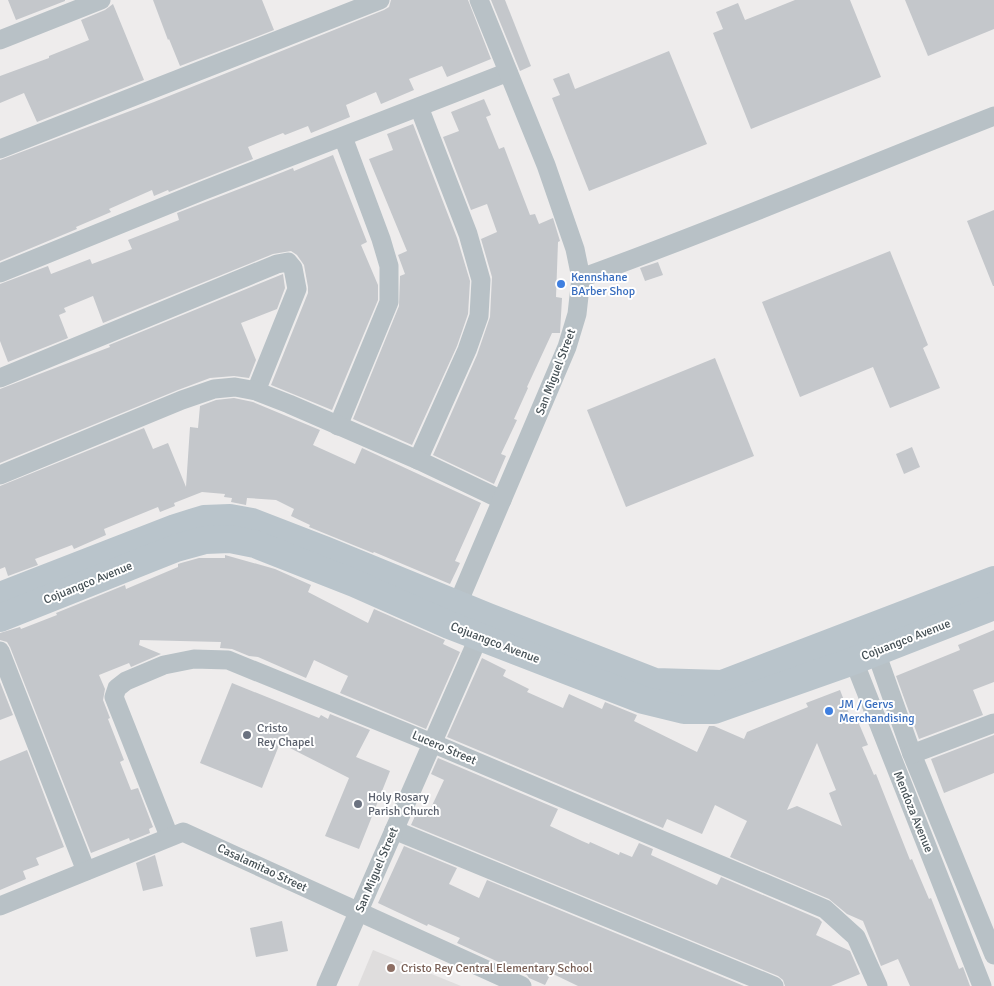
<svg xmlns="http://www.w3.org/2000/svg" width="994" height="986" viewBox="0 0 994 986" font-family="Signika,sans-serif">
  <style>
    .education { fill: #dfdddd }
    .building { fill: #c4c7cb; fill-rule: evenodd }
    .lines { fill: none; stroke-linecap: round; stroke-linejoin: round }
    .street { stroke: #b8c1c6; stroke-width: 19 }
    .secondary { stroke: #b9c4cb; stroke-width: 28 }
    .shop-dot { fill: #3f7fe0; stroke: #fff; stroke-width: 2 }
    .worship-dot { fill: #6b7280; stroke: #fff; stroke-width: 2 }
    .education-dot { fill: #8d6e63; stroke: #fff; stroke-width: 2 }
    .labels { text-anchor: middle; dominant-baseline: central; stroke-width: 4; stroke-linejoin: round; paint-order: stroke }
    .shop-label { font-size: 12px; fill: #366cbe; stroke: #fff; text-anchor: start }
    .street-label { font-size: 12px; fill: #465156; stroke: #fff }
    .worship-label { font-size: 12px; fill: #5b616d; stroke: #fff; text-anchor: start }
    .education-label { font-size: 12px; fill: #785e54; stroke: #fff; text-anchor: start }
  </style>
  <rect width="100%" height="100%" fill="#eeecec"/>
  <!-- education -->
  <path class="education" d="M 373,950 L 461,986 L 358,986 Z"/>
  <!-- building -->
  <g class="building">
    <path d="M 8,0 L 65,0 L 65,1 L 16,20 Z"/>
    <path d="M 153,0 L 262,0 L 274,30 L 180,66 L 169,39 L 168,40 Z"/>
    <path d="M 391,0 L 468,0 L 491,59 L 447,77 L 442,66 L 409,79 L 414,90 L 381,104 L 376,92 L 346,105 L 350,117 L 311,133 L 308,126 L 285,135 L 283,133 L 248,147 L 253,159 L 169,192 L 168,190 L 154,196 L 152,190 L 109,209 L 111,212 L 76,227 L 77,229 L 0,261 L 0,160 L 154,102 L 384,10 L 389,7 Z"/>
    <path d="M 491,0 L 505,0 L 531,66 L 520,71 Z"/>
    <path d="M 795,0 L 850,0 L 881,77 L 751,129 L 713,33 L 723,29 L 716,12 L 738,3 L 745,20 Z"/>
    <path d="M 905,0 L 994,0 L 994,29 L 928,56 Z"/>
    <path d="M 113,4 L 144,80 L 37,122 L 24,93 L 0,103 L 0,76 L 49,58 L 49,56 L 89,40 L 81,20 L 105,10 Z"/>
    <path d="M 669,51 L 707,144 L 589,191 L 552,98 L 560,95 L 553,79 L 569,73 L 575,89 Z"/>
    <path d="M 484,99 L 491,115 L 486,117 L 499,149 L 504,147 L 530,215 L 535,214 L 539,224 L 553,218 L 560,241 L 558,242 L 556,297 L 562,298 L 560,333 L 552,333 L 527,387 L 528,388 L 514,419 L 517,420 L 501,454 L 506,456 L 494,484 L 433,455 L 477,355 L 490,317 L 492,277 L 481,239 L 497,232 L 487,204 L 471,210 L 443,137 L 459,131 L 451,112 Z"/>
    <path d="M 413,124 L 457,238 L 470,281 L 468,314 L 457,346 L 412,445 L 353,419 L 399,306 L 400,276 L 405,274 L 398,255 L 407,251 L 369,159 L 393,150 L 387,134 Z"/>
    <path d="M 333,155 L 367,242 L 361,245 L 378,285 L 378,300 L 332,410 L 271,385 L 308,293 L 308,287 L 304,265 L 297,255 L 291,251 L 273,254 L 103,323 L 93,296 L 64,308 L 66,312 L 59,315 L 68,338 L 8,362 L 0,341 L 0,284 L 48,266 L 51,274 L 90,259 L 92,264 L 132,249 L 128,240 L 179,220 L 177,213 L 283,172 L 293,168 L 294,171 Z"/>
    <path d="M 994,210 L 994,286 L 993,286 L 967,221 Z"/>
    <path d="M 890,251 L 928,345 L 923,348 L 940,388 L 890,408 L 873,367 L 800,397 L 762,302 Z"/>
    <path d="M 658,262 L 663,275 L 645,281 L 640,268 Z"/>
    <path d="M 283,274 L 285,288 L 277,309 L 241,323 L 256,360 L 249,378 L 234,376 L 210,378 L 178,390 L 0,463 L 0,389 L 110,347 L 109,345 Z"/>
    <path d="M 715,358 L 754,456 L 626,507 L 587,410 Z"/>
    <path d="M 234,398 L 253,402 L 320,430 L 313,445 L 355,464 L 362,448 L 481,503 L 455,561 L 460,563 L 450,584 L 374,552 L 373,553 L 309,527 L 310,525 L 291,516 L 294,509 L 276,500 L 247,498 L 246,505 L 231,502 L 232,498 L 224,497 L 225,494 L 202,492 L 174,503 L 175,506 L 160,512 L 158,507 L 104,529 L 106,535 L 74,549 L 72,545 L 35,559 L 38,565 L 8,576 L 5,567 L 0,569 L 0,486 L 144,428 L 153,449 L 168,443 L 186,487 L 190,427 L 198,428 L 200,406 L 216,400 Z"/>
    <path d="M 912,447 L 920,467 L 904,474 L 896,454 Z"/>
    <path d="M 225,555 L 275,569 L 311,585 L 308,592 L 368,623 L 374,609 L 445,640 L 443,644 L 460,652 L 426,729 L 340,693 L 348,676 L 314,660 L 306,678 L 258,657 L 249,656 L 232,649 L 220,648 L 221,642 L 140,640 L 139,645 L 161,654 L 131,667 L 129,663 L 99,675 L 105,689 L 103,700 L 110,718 L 108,719 L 124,760 L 120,762 L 131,790 L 138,788 L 153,827 L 149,829 L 150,833 L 130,841 L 129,838 L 91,853 L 10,647 L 7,642 L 0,640 L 0,633 L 20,627 L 21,629 L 57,615 L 56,613 L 125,585 L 126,589 L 178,567 L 178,564 L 181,563 L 199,558 L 225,558 Z"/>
    <path d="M 994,630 L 994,682 L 973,690 L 983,715 L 919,739 L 896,676 L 960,650 L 958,645 Z"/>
    <path d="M 482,658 L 506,670 L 503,676 L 529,689 L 527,692 L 563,708 L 569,694 L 602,709 L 605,702 L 637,715 L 634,721 L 697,752 L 709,726 L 714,726 L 744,739 L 747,732 L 808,707 L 806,703 L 840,690 L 852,721 L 857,719 L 868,745 L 862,747 L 874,775 L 876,774 L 910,860 L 912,859 L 929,899 L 931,898 L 959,969 L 963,967 L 970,986 L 910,986 L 898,959 L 881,966 L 863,921 L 847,914 L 829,899 L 730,857 L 747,821 L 715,805 L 702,834 L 667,819 L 663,828 L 447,737 ZM 817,743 L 836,790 L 829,793 L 842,826 L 797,806 L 787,810 Z"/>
    <path d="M 0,682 L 13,715 L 0,720 Z"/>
    <path d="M 232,683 L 319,718 L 321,715 L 328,719 L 330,714 L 370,730 L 356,757 L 390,771 L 359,849 L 325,836 L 349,778 L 280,743 L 262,788 L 200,763 Z"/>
    <path d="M 994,735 L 994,773 L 944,793 L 931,759 Z"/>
    <path d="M 27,750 L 64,847 L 36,858 L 39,865 L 23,871 L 26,879 L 0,890 L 0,761 Z"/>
    <path d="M 438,758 L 558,809 L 550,826 L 582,841 L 589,844 L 590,842 L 619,855 L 620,852 L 632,857 L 639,843 L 653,849 L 651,855 L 717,885 L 721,877 L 819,919 L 822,922 L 816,935 L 850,951 L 860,974 L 831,986 L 785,986 L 783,980 L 778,976 L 411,825 L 419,807 L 429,812 L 444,780 L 431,774 Z"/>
    <path d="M 404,846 L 457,868 L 449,884 L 479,898 L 487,880 L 744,986 L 578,986 L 551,973 L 545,985 L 529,978 L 527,975 L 457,943 L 460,938 L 428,924 L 427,926 L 378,903 Z"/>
    <path d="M 155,855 L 163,886 L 143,891 L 136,863 Z"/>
    <path d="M 282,921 L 288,951 L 256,957 L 250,928 Z"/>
  </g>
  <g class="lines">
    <!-- street -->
    <g class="street">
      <path d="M 0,40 L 101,0"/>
      <path d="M 0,149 L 380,0"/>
      <path d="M 0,273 L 202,191 L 508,72"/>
      <path d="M 581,278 C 720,228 856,170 994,116"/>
      <path d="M 0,378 L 277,264 L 288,262 L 293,268 L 297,289 L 256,391"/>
      <path d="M 338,426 L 389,302 L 389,266 L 381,239 L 343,137"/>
      <path d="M 418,460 L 467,350 L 479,316 L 481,280 L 468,234 L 419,107"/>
      <path d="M 0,475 L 182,400 L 214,389 L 235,387 L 256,391 L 289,404 L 418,460 L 502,500"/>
      <path d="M 453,615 L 567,347 L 577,314 L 581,278 L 575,249 L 546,165 L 479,0"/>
      <path d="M 872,641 L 912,754 L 994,955"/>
      <path d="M 0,651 L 86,871"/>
      <path d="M 850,651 L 982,986"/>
      <path d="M 912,754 L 994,723"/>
      <path d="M 394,830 L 774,986"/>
      <path d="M 169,836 L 114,697 L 117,688 L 126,681 L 164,665 L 194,659 L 228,660 L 432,743 L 825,909 L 856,937 L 878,986"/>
      <path d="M 0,906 L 183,832 L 522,986"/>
      <path d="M 326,986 L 483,627"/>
    </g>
    <!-- secondary -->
    <g class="secondary">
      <path d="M 0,596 L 175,528 L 204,519 L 230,518 L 252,522 L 327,551 L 488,617 L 655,682 L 722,684 L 994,580"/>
      <path d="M 0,618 L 176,548 L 205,540 L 230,539 L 255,544 L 354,583 L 449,625 L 643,700 L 684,710 L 714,710 L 853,661 L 994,606"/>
    </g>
  </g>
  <!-- markers -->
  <g class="shop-dot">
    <circle cx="561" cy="284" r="5"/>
    <circle cx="829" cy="711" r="5"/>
  </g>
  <g class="worship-dot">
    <circle cx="247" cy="735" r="5"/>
    <circle cx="358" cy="804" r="5"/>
  </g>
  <circle class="education-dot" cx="391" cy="968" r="5"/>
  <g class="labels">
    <!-- shop labels -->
    <g class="shop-label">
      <text x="571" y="277">Kennshane<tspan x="571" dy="14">BArber Shop</tspan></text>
      <text x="839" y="704">JM / Gervs<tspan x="839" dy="14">Merchandising</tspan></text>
    </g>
    <!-- street labels -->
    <g class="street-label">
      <text transform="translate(556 372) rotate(-69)">San Miguel Street</text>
      <text transform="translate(88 583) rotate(-22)">Cojuangco Avenue</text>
      <text transform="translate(906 640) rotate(-21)">Cojuangco Avenue</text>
      <text transform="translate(495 643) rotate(21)">Cojuangco Avenue</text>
      <text transform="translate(444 748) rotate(23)">Lucero Street</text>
      <text transform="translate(913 812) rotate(68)">Mendoza Avenue</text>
      <text transform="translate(262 868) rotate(25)">Casalamitao Street</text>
      <text transform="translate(377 870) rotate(-67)">San Miguel Street</text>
    </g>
    <!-- worship labels -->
    <g class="worship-label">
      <text x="257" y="728">Cristo<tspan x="257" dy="14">Rey Chapel</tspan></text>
      <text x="368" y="797">Holy Rosary<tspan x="368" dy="14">Parish Church</tspan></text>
    </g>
    <!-- education labels -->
    <g class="education-label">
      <text x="401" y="968">Cristo Rey Central Elementary School</text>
    </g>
  </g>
</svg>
